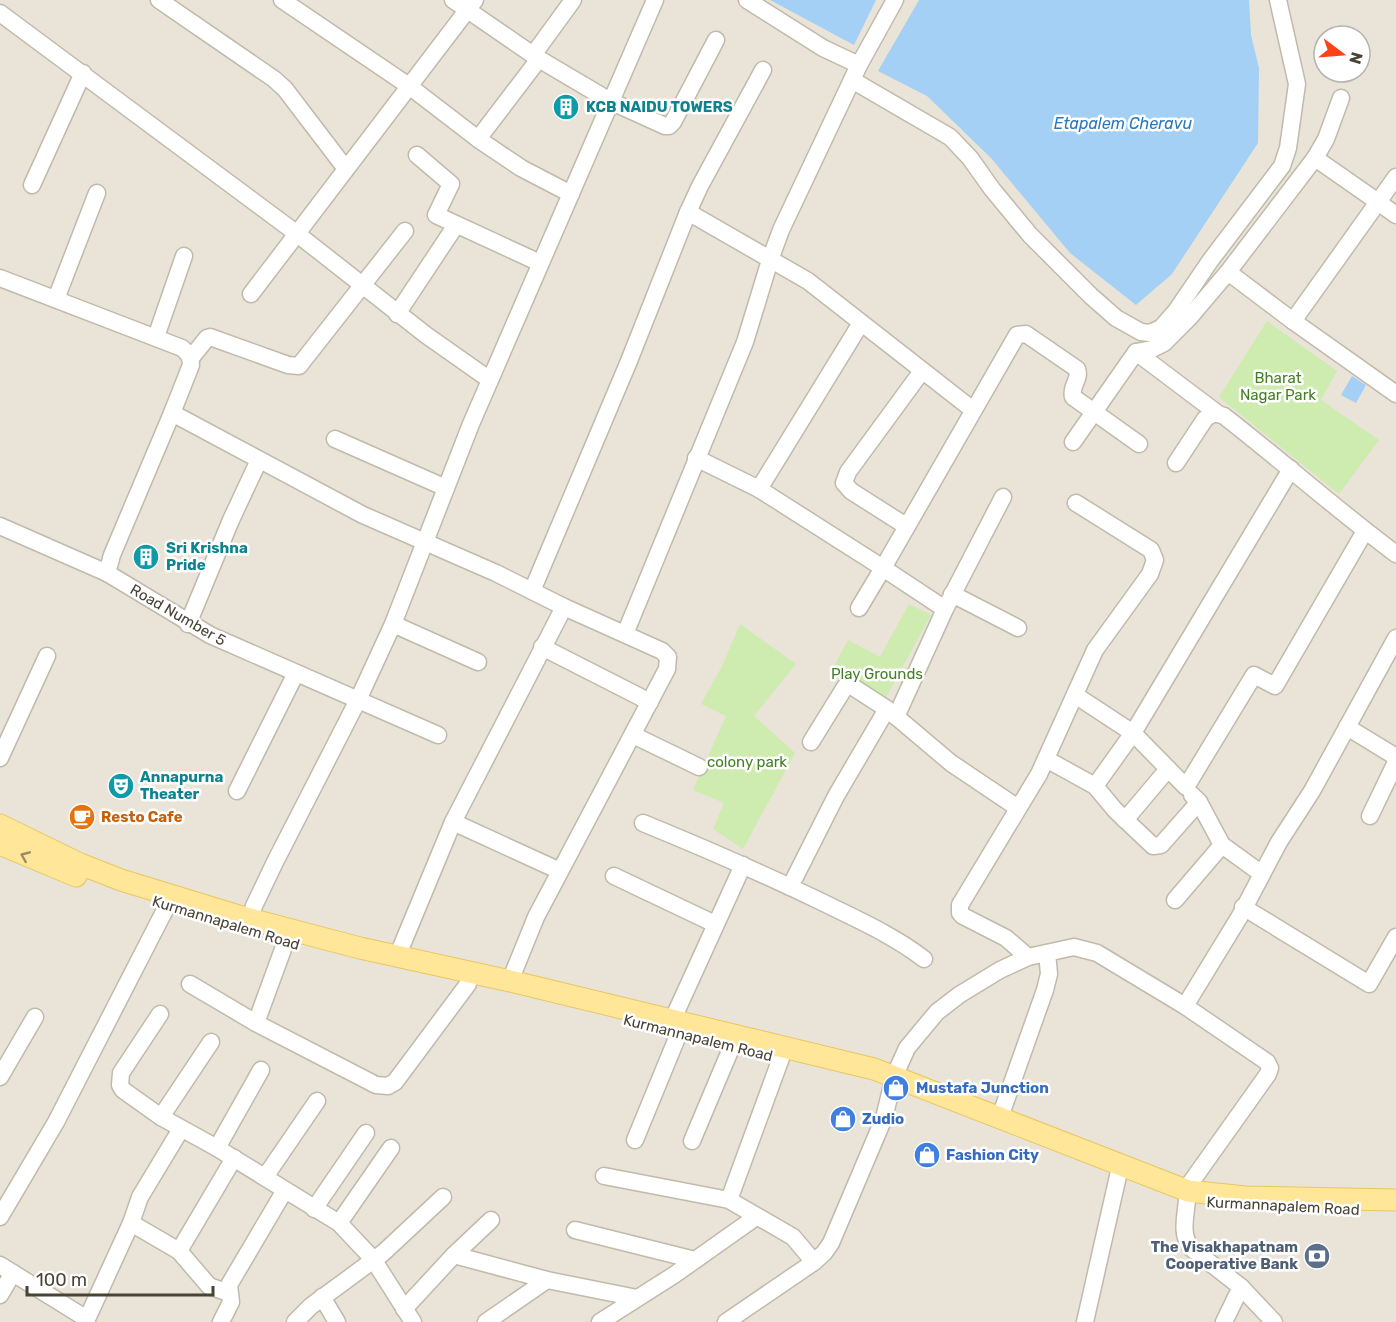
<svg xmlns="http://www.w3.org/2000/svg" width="1396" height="1322" viewBox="0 0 1396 1322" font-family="Rubik,sans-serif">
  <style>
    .residential { fill: #e9e4d7; fill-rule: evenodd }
    .green { fill: #ceebb0 }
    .water { fill: #a3d0f4 }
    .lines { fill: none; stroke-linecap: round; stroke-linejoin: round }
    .minor-casing { stroke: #c1baab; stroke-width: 19 }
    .major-casing { stroke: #e9c662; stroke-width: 23 }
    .minor { stroke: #fff; stroke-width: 16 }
    .major { stroke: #ffe698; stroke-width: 21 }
    .oneway { stroke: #9b8c63 }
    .labels { text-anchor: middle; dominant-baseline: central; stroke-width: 5; stroke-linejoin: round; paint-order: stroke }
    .culture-label { font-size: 15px; font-weight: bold; fill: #0d838f; stroke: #fff; text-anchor: start }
    .park-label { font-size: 15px; fill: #447f26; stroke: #fff }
    .street-label { font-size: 15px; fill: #494337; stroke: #fff }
    .food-label { font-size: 15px; font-weight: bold; fill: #c56008; stroke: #fff; text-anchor: start }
    .shop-label { font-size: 15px; font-weight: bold; fill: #366cbe; stroke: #fff; text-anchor: start }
    .service-label { font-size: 15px; font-weight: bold; fill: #4e5e75; stroke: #fff; text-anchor: end }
    .water-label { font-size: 16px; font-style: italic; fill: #2a78bb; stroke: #fff }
  </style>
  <rect width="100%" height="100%" fill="#f5f2e9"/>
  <!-- residential -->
  <path class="residential" d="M 0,0 L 1396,0 L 1396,1322 L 0,1322 ZM 1324,36 L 1360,36 L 1360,72 L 1324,72 Z"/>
  <!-- green -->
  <g class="green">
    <path d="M 1267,321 L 1337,371 L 1321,400 L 1379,440 L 1339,494 L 1219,397 Z"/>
    <path d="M 909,604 L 931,615 L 885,699 L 833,668 L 848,640 L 880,657 Z"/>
    <path d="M 740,624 L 796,664 L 754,716 L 795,753 L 743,849 L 713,829 L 724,803 L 693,790 L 726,716 L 701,704 L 722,666 Z"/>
  </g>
  <!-- water -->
  <g class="water">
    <path d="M 770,0 L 876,0 L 854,45 Z"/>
    <path d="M 919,0 L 1249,0 L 1251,35 L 1259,68 L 1258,143 L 1172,274 L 1136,305 L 1070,253 L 991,158 L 927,96 L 878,71 Z"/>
    <path d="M 1352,376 L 1366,385 L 1356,403 L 1341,395 Z"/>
  </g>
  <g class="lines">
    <defs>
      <g id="minor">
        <path d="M 159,0 L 274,79 L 285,89 L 346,169"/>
        <path d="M 282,0 L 409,86 L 478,139 L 521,168 L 571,194"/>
        <path d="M 453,0 L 539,59 L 610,101 L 665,126 L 669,126 L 673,122 L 716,40"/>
        <path d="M 747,0 L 823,48 L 859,65"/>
        <path d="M 0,13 L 296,233 L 426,335 L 490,380"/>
        <path d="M 533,55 L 573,0"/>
        <path d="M 852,80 L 950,137 L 970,158 L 992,189 L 1030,235 L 1091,296 L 1116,318 L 1141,332 L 1150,333 L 1161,328 L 1176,311 L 1210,261 L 1282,166 L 1288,148 L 1297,84 L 1278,0"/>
        <path d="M 478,139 L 539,59"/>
        <path d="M 417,155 L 451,184 L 436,215 L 540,263"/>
        <path d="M 1315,158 L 1326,139 L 1341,98"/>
        <path d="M 32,185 L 83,73"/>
        <path d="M 688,212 L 808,281 L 973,410"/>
        <path d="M 1396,215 L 1378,202 L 1293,321 L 1396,394"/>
        <path d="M 1228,272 L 1293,321"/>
        <path d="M 0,278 L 182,348 C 188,353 191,357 191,365 L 172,413"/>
        <path d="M 251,294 L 475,0"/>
        <path d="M 56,299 L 97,193"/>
        <path d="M 397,314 L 456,225"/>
        <path d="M 156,337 L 184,256"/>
        <path d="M 1136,352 L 1217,413"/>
        <path d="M 191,358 L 207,338 L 210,337 L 288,365 L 299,366 L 405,231"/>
        <path d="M 335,439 L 446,488"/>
        <path d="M 1073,442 L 1136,352 L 1152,349 L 1164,343 L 1189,318 L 1228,272 L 1315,158 L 1378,202 L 1396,177"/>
        <path d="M 696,458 L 759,489 L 861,323"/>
        <path d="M 1176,463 L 1205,419 C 1212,413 1216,413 1224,416 C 1282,461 1337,510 1396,554"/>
        <path d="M 1291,469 L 1133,733 L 1186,787 L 1254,675 L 1275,686 L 1365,531"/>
        <path d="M 759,489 L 883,568 L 859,608"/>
        <path d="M 0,526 L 107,573 L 210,635 L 438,735"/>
        <path d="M 906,526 L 851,491 L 844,483 L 848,472 L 922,371"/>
        <path d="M 107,573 L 112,555 L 172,413 L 363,515 L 496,573 L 564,607 L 662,651 L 668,657 L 667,669 L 536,917 L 510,981"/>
        <path d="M 532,591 L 629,361 L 688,212 L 700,186 L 763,70"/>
        <path d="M 952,594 L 1018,628"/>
        <path d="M 945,609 L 883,568 L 1017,335 L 1026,334 L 1077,369 C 1081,379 1070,386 1073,397 L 1139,444"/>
        <path d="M 188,624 L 231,520 L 259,460"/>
        <path d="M 393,624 L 478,662"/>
        <path d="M 625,634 L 745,342 L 770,260 L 781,230 L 859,65 L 895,0"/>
        <path d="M 542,647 L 650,702"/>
        <path d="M 1075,695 L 1133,733 L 1095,786"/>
        <path d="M 896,717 L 945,609 L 1003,497"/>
        <path d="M 1347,727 L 1396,757"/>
        <path d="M 633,735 L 699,767"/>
        <path d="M 811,742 L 845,687 L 853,687 L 887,709"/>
        <path d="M 0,758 L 47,656"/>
        <path d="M 1046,759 L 1095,786 L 1115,810 L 1153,846 L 1161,845 L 1199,802"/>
        <path d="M 237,791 L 296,673"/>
        <path d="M 1192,795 L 1199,802 L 1222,845 L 1262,874"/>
        <path d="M 1370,816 L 1396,762"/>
        <path d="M 1125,820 L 1168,769"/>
        <path d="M 453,822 L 560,871"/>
        <path d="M 643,823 C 704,848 764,874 824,903 C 858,920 893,935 924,959"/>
        <path d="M 614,876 L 715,924"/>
        <path d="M 790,887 L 836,796 L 887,709 L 951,763 L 1018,808"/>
        <path d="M 1175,900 L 1222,845"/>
        <path d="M 1243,907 L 1369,984 L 1396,937"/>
        <path d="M 250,920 L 254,906 L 275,862 L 358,700 L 393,624 L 471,424 L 655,0"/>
        <path d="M 397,957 L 453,822 L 564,607"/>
        <path d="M 1028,957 L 1006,938 L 963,916 L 960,913 L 960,905 L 1039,774 L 1095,650 L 1150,574 L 1155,560 L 1151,550 L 1076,503"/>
        <path d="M 190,984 L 256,1023 L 376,1085 L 388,1086 L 395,1082 L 468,984"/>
        <path d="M 1185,1006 L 1240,916 L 1279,842 L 1312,791 L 1396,638"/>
        <path d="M 160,1014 L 121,1073 L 120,1085 L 123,1090 L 161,1117 L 217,1148 L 339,1223 L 373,1259 L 413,1322"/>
        <path d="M 672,1021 L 743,865"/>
        <path d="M 256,1023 L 286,941"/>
        <path d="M 0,1077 L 35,1017"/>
        <path d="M 161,1117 L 211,1042"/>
        <path d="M 1000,1117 L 1045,990 L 1049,974 L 1047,953"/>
        <path d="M 635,1140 L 679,1033"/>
        <path d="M 692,1141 L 732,1046"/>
        <path d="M 217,1148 L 261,1070"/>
        <path d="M 604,1176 L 729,1200 L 793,1237 L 814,1262"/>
        <path d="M 265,1177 L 317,1101"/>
        <path d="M 1187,1199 C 1186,1216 1180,1234 1191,1248 L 1241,1287 L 1274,1322"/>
        <path d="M 729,1200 L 781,1058"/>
        <path d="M 314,1209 L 366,1133"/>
        <path d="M 0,1217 L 56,1122 L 167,906"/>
        <path d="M 131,1223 L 179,1251 L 209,1286 L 229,1293"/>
        <path d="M 339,1223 L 391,1148"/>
        <path d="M 575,1230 L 695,1260"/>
        <path d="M 179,1251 L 234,1158"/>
        <path d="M 454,1255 L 547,1280 L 637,1298"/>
        <path d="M 0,1265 L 87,1319 L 86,1322"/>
        <path d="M 0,1295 L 13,1273"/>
        <path d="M 322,1297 L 337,1322"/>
        <path d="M 404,1309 L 454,1255 L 491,1220"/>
        <path d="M 87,1319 L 131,1223 L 140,1197 L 181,1129"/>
        <path d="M 221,1322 L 231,1302 L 229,1285 L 285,1190"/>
        <path d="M 295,1322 L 311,1306 L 383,1253 L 443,1197"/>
        <path d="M 486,1322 L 547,1280"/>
        <path d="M 600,1322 L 674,1275 L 756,1217"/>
        <path d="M 726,1322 L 814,1262 L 824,1253 L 831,1243 L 884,1118 L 894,1077 L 907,1048 L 937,1012 L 959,995 L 1000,970 L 1028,957 L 1074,947 L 1097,953 L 1185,1006 L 1267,1062 L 1270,1068 L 1268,1074 L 1189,1185 L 1188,1191"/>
        <path d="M 1085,1322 L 1118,1176 L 1122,1166"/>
        <path d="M 1224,1322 L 1241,1287"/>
      </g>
      <g id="major">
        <path d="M 0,825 L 80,864 L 121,880 L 242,917 L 360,948 L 510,981 L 874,1069 L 1188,1191 L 1245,1197 L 1396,1200"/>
        <path d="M 0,844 L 76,876"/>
      </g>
    </defs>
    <!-- minor casing -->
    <use href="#minor" class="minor-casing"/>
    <!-- major casing -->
    <use href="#major" class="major-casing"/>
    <!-- minor -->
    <use href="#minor" class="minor"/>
    <!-- major -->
    <use href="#major" class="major"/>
  </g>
  <!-- one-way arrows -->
  <defs><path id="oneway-chevron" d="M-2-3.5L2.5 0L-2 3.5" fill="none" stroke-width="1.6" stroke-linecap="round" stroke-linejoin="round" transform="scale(1.5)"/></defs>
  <use class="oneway" href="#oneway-chevron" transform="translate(25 856) rotate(-157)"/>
  <!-- icons -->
  <defs>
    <symbol id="building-disc" viewBox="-11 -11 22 22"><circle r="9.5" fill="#0f9aa8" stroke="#fff"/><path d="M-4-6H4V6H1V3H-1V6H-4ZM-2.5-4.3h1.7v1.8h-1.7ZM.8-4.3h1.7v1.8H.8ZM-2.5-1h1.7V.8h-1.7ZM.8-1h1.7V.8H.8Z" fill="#fff"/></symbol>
    <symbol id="theatre-disc" viewBox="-11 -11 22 22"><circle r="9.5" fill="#0f9aa8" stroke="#fff"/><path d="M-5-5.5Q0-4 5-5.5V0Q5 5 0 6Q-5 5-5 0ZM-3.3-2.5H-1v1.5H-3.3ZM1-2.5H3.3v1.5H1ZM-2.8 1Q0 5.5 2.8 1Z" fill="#fff"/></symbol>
    <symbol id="cafe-disc" viewBox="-11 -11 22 22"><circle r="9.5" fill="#e8710a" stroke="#fff"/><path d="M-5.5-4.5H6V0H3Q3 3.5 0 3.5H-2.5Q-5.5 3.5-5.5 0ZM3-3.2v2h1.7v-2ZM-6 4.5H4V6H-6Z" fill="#fff"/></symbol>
    <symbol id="shop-disc" viewBox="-11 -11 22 22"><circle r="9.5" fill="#3f7fe0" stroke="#fff"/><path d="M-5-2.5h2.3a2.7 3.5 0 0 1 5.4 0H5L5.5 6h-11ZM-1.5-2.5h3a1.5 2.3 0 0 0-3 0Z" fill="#fff"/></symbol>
    <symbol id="bank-disc" viewBox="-11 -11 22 22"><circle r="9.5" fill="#5c6f8a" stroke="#fff"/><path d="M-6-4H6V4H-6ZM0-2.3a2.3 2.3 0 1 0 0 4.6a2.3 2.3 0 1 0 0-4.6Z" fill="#fff"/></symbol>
  </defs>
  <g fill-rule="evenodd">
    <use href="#building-disc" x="551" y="92" width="30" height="30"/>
    <use href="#building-disc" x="131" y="542" width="30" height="30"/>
    <use href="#theatre-disc" x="106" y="771" width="30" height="30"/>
    <use href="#cafe-disc" x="67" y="802" width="30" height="30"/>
    <use href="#shop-disc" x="881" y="1073" width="30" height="30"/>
    <use href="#shop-disc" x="828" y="1104" width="30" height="30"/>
    <use href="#shop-disc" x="912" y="1140" width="30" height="30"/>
    <use href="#bank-disc" x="1302" y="1241" width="30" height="30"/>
  </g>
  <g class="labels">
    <!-- culture labels -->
    <g class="culture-label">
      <text x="586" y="107">KCB NAIDU TOWERS</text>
      <text x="166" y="548">Sri Krishna<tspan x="166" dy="17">Pride</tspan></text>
      <text x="140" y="777">Annapurna<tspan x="140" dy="17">Theater</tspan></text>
    </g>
    <!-- park labels -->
    <g class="park-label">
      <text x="1278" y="378">Bharat<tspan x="1278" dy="17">Nagar Park</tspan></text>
      <text x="877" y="674">Play Grounds</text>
      <text x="747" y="762">colony park</text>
    </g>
    <!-- street labels -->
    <g class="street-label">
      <text transform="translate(178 615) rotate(30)">Road Number 5</text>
      <text transform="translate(226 923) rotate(17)">Kurmannapalem Road</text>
      <text transform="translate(698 1038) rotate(14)">Kurmannapalem Road</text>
      <text transform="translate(1283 1206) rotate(3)">Kurmannapalem Road</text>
    </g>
    <!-- food labels -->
    <g class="food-label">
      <text x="101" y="817">Resto Cafe</text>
    </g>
    <!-- shop labels -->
    <g class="shop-label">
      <text x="916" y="1088">Mustafa Junction</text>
      <text x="862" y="1119">Zudio</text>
      <text x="946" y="1155">Fashion City</text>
    </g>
    <!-- service labels -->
    <g class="service-label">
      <text x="1298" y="1247">The Visakhapatnam<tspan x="1298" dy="17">Cooperative Bank</tspan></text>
    </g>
    <!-- water labels -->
    <g class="water-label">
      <text x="1123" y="123">Etapalem Cheravu</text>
    </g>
  </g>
  <!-- north arrow -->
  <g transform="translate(1342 54) rotate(106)"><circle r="28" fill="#ffffff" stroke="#b6b4af" stroke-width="1.5"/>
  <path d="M0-4.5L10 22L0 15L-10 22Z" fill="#ff4216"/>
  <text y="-9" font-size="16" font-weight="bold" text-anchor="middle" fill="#494337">N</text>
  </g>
  <!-- scale -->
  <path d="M27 1286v9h186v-9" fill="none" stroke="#494337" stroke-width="3"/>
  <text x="36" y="1286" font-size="18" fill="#494337" stroke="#ffffff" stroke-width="4.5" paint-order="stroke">100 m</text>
</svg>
